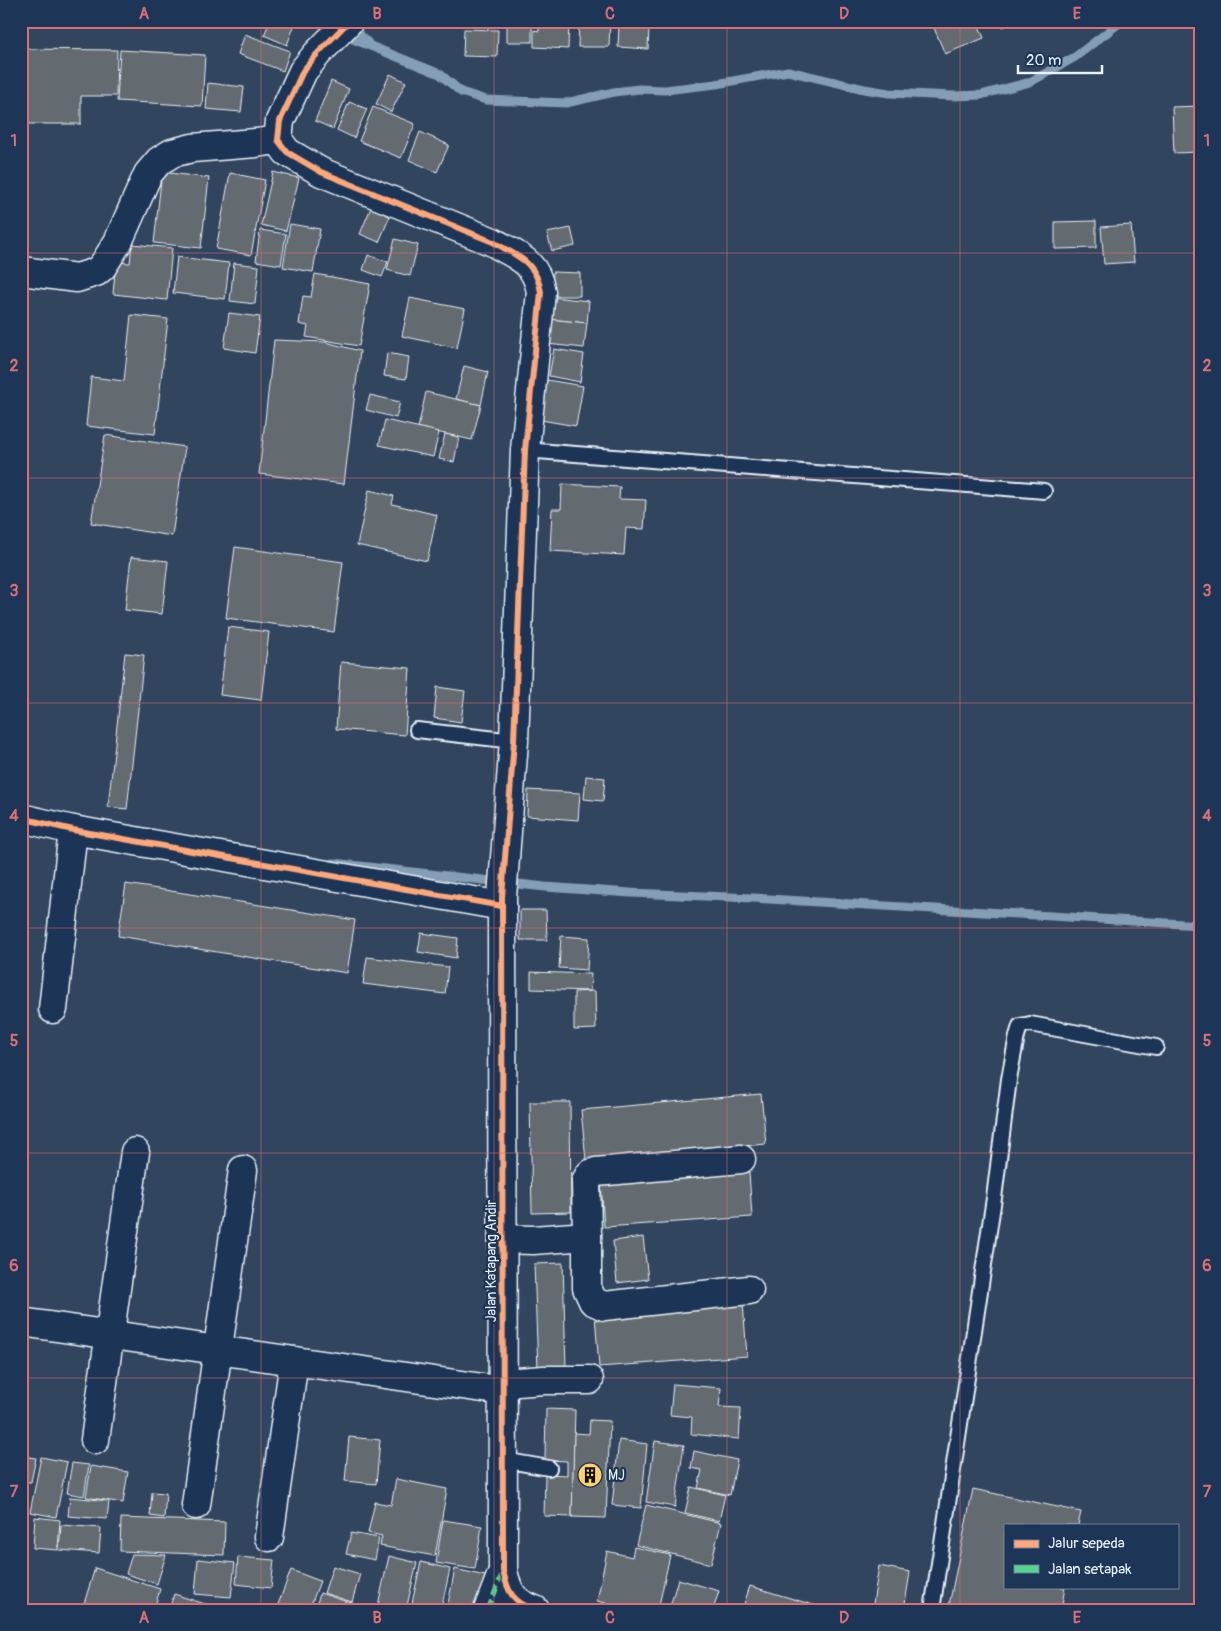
<svg xmlns="http://www.w3.org/2000/svg" width="1221" height="1631" viewBox="0 0 1221 1631" font-family="Pangolin,sans-serif">
  <style>
    .lines { fill: none; stroke-linecap: round; stroke-linejoin: round }
    .stream { stroke: #849eb5; stroke-width: 9 }
    .building { fill: #636a6f; stroke: #e8f1f8 }
    .lane-casing { stroke: #e8f1f8; stroke-width: 18 }
    .street-casing { stroke: #e8f1f8; stroke-width: 31 }
    .secondary-casing { stroke: #e8f1f8; stroke-width: 31 }
    .lane { stroke: #1d3557; stroke-width: 14 }
    .street { stroke: #1d3557; stroke-width: 28 }
    .secondary { stroke: #1d3557; stroke-width: 28 }
    .quiet { stroke: #53d58f; stroke-width: 5; stroke-dasharray: 10 5; stroke-linecap: butt }
    .cycleway-casing { stroke: #1d3557; stroke-width: 9 }
    .cycleway { stroke: #fea87a; stroke-width: 6 }
    .grid { fill: none; stroke: #dc6e71; stroke-width: 1; stroke-opacity: 0.55 }
    .labels { text-anchor: middle; dominant-baseline: central; stroke-width: 4.5; stroke-linejoin: round; paint-order: stroke }
    .street-label { font-size: 14px; fill: #e8f1f8; stroke: #1d3557 }
    .poi-label { font-size: 14px; fill: #e8f1f8; stroke: #1d3557; text-anchor: start }
    .neatline { fill: none; stroke: #dc6e71; stroke-width: 2 }
    .grid-label { font-size: 16px; text-anchor: middle; font-weight: bold; fill: #dc6e71 }
  </style>
  <rect width="100%" height="100%" fill="#32455e"/>
  <filter id="ink" filterUnits="userSpaceOnUse"><feTurbulence type="fractalNoise" baseFrequency=".02" numOctaves="2"/><feDisplacementMap in="SourceGraphic" scale="10" xChannelSelector="R" yChannelSelector="G"/><feConvolveMatrix kernelMatrix="1 2 1 2 8 2 1 2 1" color-interpolation-filters="sRGB"/></filter>
  <g filter="url(#ink)">
    <g class="lines">
      <!-- stream -->
      <g class="stream">
        <path d="M 350,25 L 368,43 L 353,39 L 440,74 L 461,92 L 486,100 L 566,103 L 614,92 L 639,89 L 665,90 L 716,84 L 788,71 L 864,89 L 889,93 L 953,96 L 981,95 L 1030,82 L 1075,57 L 1122,21"/>
        <path d="M 333,863 L 545,887 L 631,893 L 753,898 L 1200,925"/>
      </g>
    </g>
    <!-- building -->
    <g class="building">
      <path d="M 270,21 L 296,21 L 287,45 L 264,35 Z"/>
      <rect x="507" y="21" width="25" height="21"/>
      <path d="M 540,21 L 569,21 L 568,49 L 534,47 L 534,30 L 539,31 Z"/>
      <path d="M 579,21 L 610,21 L 609,47 L 578,47 Z"/>
      <path d="M 931,21 L 977,21 L 984,38 L 945,54 Z"/>
      <path d="M 1000,21 L 1017,21 L 1003,27 Z"/>
      <path d="M 619,25 L 649,26 L 648,49 L 618,47 Z"/>
      <path d="M 464,29 L 498,30 L 497,57 L 463,56 Z"/>
      <path d="M 245,34 L 290,51 L 283,71 L 238,54 Z"/>
      <path d="M 22,49 L 117,50 L 116,96 L 81,96 L 81,124 L 21,124 Z"/>
      <path d="M 120,50 L 205,55 L 202,106 L 117,101 Z"/>
      <path d="M 390,74 L 406,82 L 391,112 L 376,104 Z"/>
      <path d="M 331,81 L 349,89 L 333,129 L 315,121 Z"/>
      <path d="M 208,83 L 244,87 L 241,112 L 206,109 Z"/>
      <path d="M 349,102 L 367,109 L 354,138 L 337,130 Z"/>
      <path d="M 1200,106 L 1200,152 L 1174,153 L 1172,107 Z"/>
      <path d="M 373,107 L 415,124 L 401,158 L 359,141 Z"/>
      <path d="M 420,132 L 449,145 L 437,172 L 409,160 Z"/>
      <path d="M 162,172 L 209,178 L 201,248 L 154,243 Z"/>
      <path d="M 273,172 L 299,178 L 286,231 L 261,225 Z"/>
      <path d="M 230,173 L 265,180 L 251,255 L 216,249 Z"/>
      <path d="M 375,198 L 394,207 L 379,242 L 360,234 Z"/>
      <path d="M 1096,221 L 1096,248 L 1055,249 L 1055,222 Z"/>
      <path d="M 290,224 L 320,229 L 313,272 L 283,267 Z"/>
      <path d="M 1131,225 L 1134,262 L 1104,264 L 1101,227 Z"/>
      <path d="M 571,228 L 575,246 L 552,251 L 547,233 Z"/>
      <path d="M 260,230 L 286,234 L 281,265 L 256,261 Z"/>
      <path d="M 395,239 L 418,245 L 410,276 L 387,270 Z"/>
      <path d="M 132,244 L 172,248 L 167,300 L 113,294 L 116,262 L 130,263 Z"/>
      <path d="M 368,255 L 388,262 L 382,277 L 363,270 Z"/>
      <path d="M 177,257 L 229,263 L 225,299 L 173,293 Z"/>
      <path d="M 234,263 L 259,266 L 255,304 L 230,301 Z"/>
      <path d="M 553,272 L 580,273 L 580,296 L 552,296 Z"/>
      <path d="M 315,274 L 370,284 L 359,346 L 306,337 L 308,326 L 299,324 L 303,296 L 311,297 Z"/>
      <path d="M 552,297 L 589,301 L 587,323 L 549,319 Z"/>
      <path d="M 410,298 L 465,309 L 457,348 L 402,336 Z"/>
      <path d="M 229,313 L 260,317 L 255,353 L 224,348 Z"/>
      <path d="M 131,315 L 168,319 L 155,434 L 86,426 L 91,377 L 124,381 Z"/>
      <path d="M 549,319 L 587,323 L 584,348 L 547,344 Z"/>
      <path d="M 274,340 L 325,342 L 360,351 L 344,484 L 259,474 Z"/>
      <path d="M 554,349 L 584,354 L 580,382 L 549,376 Z"/>
      <path d="M 387,353 L 409,357 L 406,379 L 384,376 Z"/>
      <path d="M 464,366 L 488,372 L 481,405 L 456,399 Z"/>
      <path d="M 541,379 L 583,386 L 576,426 L 535,419 Z"/>
      <path d="M 426,392 L 481,405 L 472,440 L 418,428 Z"/>
      <path d="M 370,395 L 400,402 L 396,418 L 366,410 Z"/>
      <path d="M 385,420 L 439,432 L 433,457 L 379,445 Z"/>
      <path d="M 445,434 L 459,437 L 454,462 L 439,459 Z"/>
      <path d="M 105,435 L 185,447 L 172,536 L 91,523 Z"/>
      <path d="M 562,484 L 620,487 L 619,499 L 646,500 L 644,529 L 626,528 L 624,555 L 550,551 L 552,509 L 561,509 Z"/>
      <path d="M 369,490 L 394,496 L 392,504 L 437,515 L 427,561 L 357,545 Z"/>
      <path d="M 235,547 L 343,562 L 334,632 L 226,618 Z"/>
      <path d="M 131,557 L 168,561 L 162,614 L 125,610 Z"/>
      <path d="M 228,627 L 269,632 L 261,700 L 220,695 Z"/>
      <path d="M 125,653 L 144,655 L 127,809 L 108,807 Z"/>
      <path d="M 341,662 L 410,668 L 405,735 L 336,729 Z"/>
      <path d="M 437,687 L 465,691 L 461,722 L 434,718 Z"/>
      <path d="M 586,776 L 605,778 L 603,801 L 584,799 Z"/>
      <path d="M 528,790 L 580,793 L 578,820 L 527,816 Z"/>
      <path d="M 126,884 L 355,920 L 347,973 L 118,936 Z"/>
      <path d="M 520,910 L 546,910 L 547,940 L 520,940 Z"/>
      <path d="M 421,933 L 458,938 L 456,958 L 418,952 Z"/>
      <path d="M 561,936 L 589,938 L 587,970 L 559,968 Z"/>
      <path d="M 367,957 L 448,967 L 445,994 L 363,984 Z"/>
      <path d="M 531,972 L 591,974 L 590,991 L 531,989 Z"/>
      <path d="M 595,991 L 596,1029 L 574,1030 L 574,992 Z"/>
      <path d="M 761,1094 L 766,1144 L 586,1160 L 581,1110 Z"/>
      <path d="M 530,1102 L 570,1102 L 571,1212 L 532,1213 Z"/>
      <path d="M 749,1172 L 752,1217 L 604,1227 L 601,1182 Z"/>
      <path d="M 643,1237 L 648,1279 L 617,1283 L 613,1241 Z"/>
      <path d="M 563,1263 L 566,1368 L 538,1369 L 534,1264 Z"/>
      <path d="M 743,1303 L 747,1356 L 599,1367 L 595,1315 Z"/>
      <path d="M 673,1384 L 721,1388 L 719,1407 L 741,1408 L 739,1439 L 691,1434 L 692,1417 L 670,1415 Z"/>
      <path d="M 546,1409 L 575,1410 L 572,1517 L 544,1516 L 545,1474 L 567,1475 L 567,1461 L 545,1460 Z"/>
      <path d="M 590,1420 L 610,1421 L 606,1518 L 572,1517 L 574,1433 L 589,1434 Z"/>
      <path d="M 349,1437 L 380,1440 L 376,1484 L 345,1481 Z"/>
      <path d="M 619,1440 L 647,1444 L 641,1508 L 612,1505 Z"/>
      <path d="M 655,1441 L 684,1445 L 675,1507 L 646,1502 Z"/>
      <path d="M 694,1451 L 737,1460 L 730,1495 L 698,1488 L 702,1470 L 691,1468 Z"/>
      <path d="M 21,1456 L 36,1458 L 31,1482 L 21,1481 Z"/>
      <path d="M 41,1457 L 67,1462 L 56,1517 L 30,1512 Z"/>
      <path d="M 72,1463 L 89,1465 L 84,1496 L 67,1493 Z"/>
      <path d="M 91,1466 L 128,1472 L 123,1503 L 86,1497 Z"/>
      <path d="M 396,1479 L 447,1489 L 435,1556 L 380,1546 L 382,1536 L 368,1533 L 375,1502 L 391,1505 Z"/>
      <path d="M 691,1487 L 725,1495 L 719,1521 L 685,1513 Z"/>
      <path d="M 973,1489 L 1081,1512 L 1078,1525 L 1005,1525 L 1005,1587 L 1065,1587 L 1061,1610 L 948,1610 Z"/>
      <path d="M 152,1492 L 166,1493 L 164,1518 L 150,1516 Z"/>
      <path d="M 70,1497 L 109,1501 L 107,1519 L 68,1516 Z"/>
      <path d="M 646,1505 L 721,1523 L 711,1564 L 636,1545 Z"/>
      <path d="M 35,1517 L 60,1520 L 58,1550 L 33,1548 Z"/>
      <path d="M 121,1518 L 225,1522 L 224,1555 L 120,1551 Z"/>
      <path d="M 443,1520 L 482,1526 L 475,1569 L 436,1563 Z"/>
      <path d="M 61,1525 L 101,1528 L 99,1553 L 59,1550 Z"/>
      <path d="M 351,1533 L 379,1538 L 375,1560 L 346,1554 Z"/>
      <path d="M 634,1547 L 670,1555 L 658,1610 L 636,1610 L 597,1601 L 607,1551 L 632,1557 Z"/>
      <path d="M 132,1554 L 166,1555 L 157,1584 L 126,1574 Z"/>
      <path d="M 389,1556 L 417,1563 L 406,1610 L 398,1610 L 378,1605 Z"/>
      <path d="M 238,1557 L 274,1560 L 271,1588 L 236,1584 Z"/>
      <path d="M 198,1559 L 235,1563 L 231,1597 L 195,1594 Z"/>
      <path d="M 421,1562 L 450,1569 L 441,1609 L 412,1603 Z"/>
      <path d="M 333,1566 L 360,1574 L 352,1602 L 324,1593 Z"/>
      <path d="M 879,1566 L 910,1572 L 904,1610 L 872,1610 Z"/>
      <path d="M 95,1568 L 160,1589 L 154,1610 L 82,1610 Z"/>
      <path d="M 455,1569 L 489,1577 L 482,1610 L 447,1609 Z"/>
      <path d="M 291,1570 L 320,1581 L 309,1610 L 276,1610 Z"/>
      <path d="M 678,1579 L 719,1591 L 713,1610 L 669,1610 Z"/>
      <path d="M 750,1586 L 830,1610 L 752,1610 L 753,1607 L 744,1604 Z"/>
      <path d="M 320,1593 L 357,1605 L 355,1610 L 315,1610 Z"/>
      <path d="M 174,1594 L 208,1605 L 206,1610 L 169,1610 Z"/>
    </g>
    <g class="lines">
      <defs>
        <g id="lane">
          <path d="M 525,450 L 1044,491"/>
          <path d="M 417,730 L 514,741"/>
          <path d="M 503,1460 L 549,1468"/>
          <path d="M 932,1610 L 994,1198 L 1009,1079 L 1017,1036 L 1020,1026 L 1030,1024 L 1156,1047"/>
        </g>
        <g id="street">
          <path d="M 21,271 L 77,278 L 96,272 L 102,267 L 118,242 L 148,174 L 159,161 L 172,153 L 192,148 L 256,143 L 278,140"/>
          <path d="M 21,818 L 73,830 L 502,906"/>
          <path d="M 53,1009 L 73,830"/>
          <path d="M 587,1236 L 587,1288 L 593,1301 L 604,1306 L 749,1290"/>
          <path d="M 503,1239 L 533,1240 L 587,1236 L 586,1181 L 590,1174 L 596,1172 L 741,1159"/>
          <path d="M 21,1322 L 504,1391"/>
          <path d="M 504,1383 L 544,1380 L 589,1380"/>
          <path d="M 95,1440 L 135,1152"/>
          <path d="M 196,1505 L 243,1170"/>
          <path d="M 269,1537 L 294,1361"/>
          <path d="M 488,1610 L 503,1571"/>
        </g>
        <path id="secondary" d="M 349,21 L 317,54 L 303,71 L 280,121 L 278,140 L 287,152 L 321,172 L 493,242 C 517,256 536,261 541,292 L 525,450 L 514,741 L 502,897 L 503,1571 C 508,1593 513,1602 535,1610"/>
      </defs>
      <!-- lane casing -->
      <use href="#lane" class="lane-casing"/>
      <!-- street casing -->
      <use href="#street" class="street-casing"/>
      <!-- secondary casing -->
      <use href="#secondary" class="secondary-casing"/>
      <!-- lane -->
      <use href="#lane" class="lane"/>
      <!-- street -->
      <use href="#street" class="street"/>
      <!-- secondary -->
      <use href="#secondary" class="secondary"/>
      <!-- quiet -->
      <path class="quiet" d="M 488,1610 L 502,1574"/>
      <defs>
        <g id="cycleway">
          <path d="M 349,21 L 317,54 L 303,71 L 280,121 L 278,140 L 287,152 L 321,172 L 493,242 C 517,256 536,261 541,292 L 525,450 L 514,741 L 502,897 L 503,1571 C 508,1593 513,1602 535,1610"/>
          <path d="M 21,818 L 73,830 L 502,906"/>
        </g>
      </defs>
      <!-- cycleway casing -->
      <use href="#cycleway" class="cycleway-casing"/>
      <!-- cycleway -->
      <use href="#cycleway" class="cycleway"/>
    </g>
  </g>
  <!-- grid -->
  <path class="grid" d="M 261,21 L 261,1610M 494,21 L 494,1610M 727,21 L 727,1610M 960,21 L 960,1610M 21,253 L 1200,253M 21,478 L 1200,478M 21,703 L 1200,703M 21,928 L 1200,928M 21,1153 L 1200,1153M 21,1378 L 1200,1378"/>
  <!-- icons -->
  <defs>
    <symbol id="building-disc" viewBox="-11 -11 22 22"><circle r="9.5" fill="#ffd166" stroke="#1d3557"/><path d="M-4-6H4V6H1V3H-1V6H-4ZM-2.5-4.3h1.7v1.8h-1.7ZM.8-4.3h1.7v1.8H.8ZM-2.5-1h1.7V.8h-1.7ZM.8-1h1.7V.8H.8Z" fill="#111"/></symbol>
  </defs>
  <g fill-rule="evenodd">
    <use href="#building-disc" x="576" y="1461" width="28" height="28"/>
  </g>
  <g class="labels">
    <!-- street labels -->
    <g class="street-label">
      <text transform="translate(491 1261) rotate(-90)">Jalan Katapang Andir</text>
    </g>
    <!-- poi labels -->
    <g class="poi-label">
      <text x="608" y="1475">MJ</text>
    </g>
  </g>
  <!-- margin -->
  <rect width="1221" height="1631" fill="none" stroke="#1d3557" stroke-width="55"/>
  <!-- legend -->
  <rect x="1004" y="1524" width="175" height="65" fill="#1d3557" stroke="#6e8097"/>
  <rect x="1014" y="1540" width="25" height="8" fill="#fea87a" stroke="#6e8097"/>
  <text x="1048" y="1548" font-size="15" fill="#e8f1f8">Jalur sepeda</text>
  <rect x="1014" y="1565" width="25" height="8" fill="#53d58f" stroke="#6e8097"/>
  <text x="1048" y="1574" font-size="15" fill="#e8f1f8">Jalan setapak</text>
  <!-- scale -->
  <path d="M1018 65v8h84v-8" fill="none" stroke="#e8f1f8" stroke-width="2.5"/>
  <text x="1026" y="65" font-size="15" fill="#e8f1f8" stroke="#1d3557" stroke-width="4" paint-order="stroke">20 m</text>
  <rect x="28" y="28" width="1166" height="1576" class="neatline"/>
  <g class="grid-label">
    <text x="144" y="19">A</text>
    <text x="377" y="19">B</text>
    <text x="610" y="19">C</text>
    <text x="844" y="19">D</text>
    <text x="1077" y="19">E</text>
    <text x="14" y="146">1</text>
    <text x="1207" y="146">1</text>
    <text x="14" y="371">2</text>
    <text x="1207" y="371">2</text>
    <text x="14" y="596">3</text>
    <text x="1207" y="596">3</text>
    <text x="14" y="821">4</text>
    <text x="1207" y="821">4</text>
    <text x="14" y="1046">5</text>
    <text x="1207" y="1046">5</text>
    <text x="14" y="1271">6</text>
    <text x="1207" y="1271">6</text>
    <text x="14" y="1497">7</text>
    <text x="1207" y="1497">7</text>
    <text x="144" y="1623">A</text>
    <text x="377" y="1623">B</text>
    <text x="610" y="1623">C</text>
    <text x="844" y="1623">D</text>
    <text x="1077" y="1623">E</text>
  </g>
</svg>
